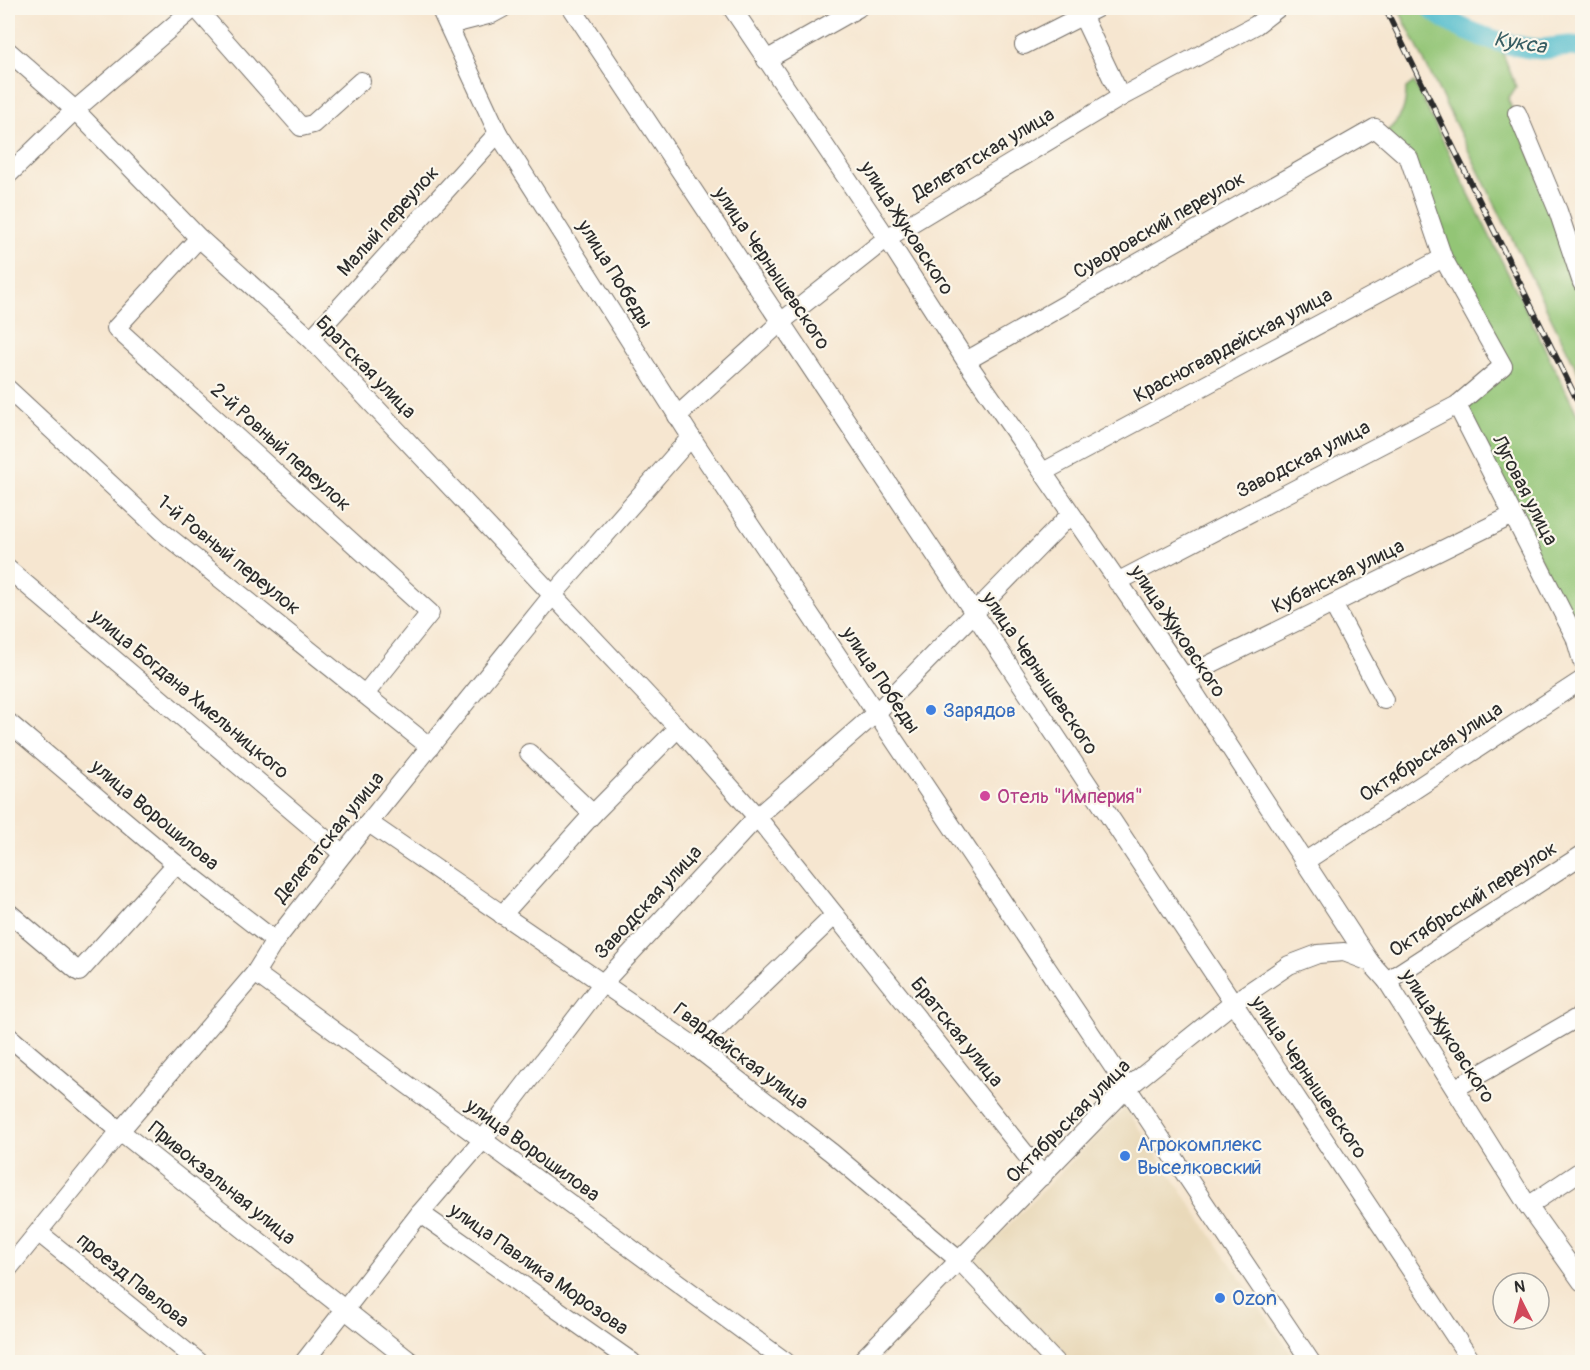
<svg xmlns="http://www.w3.org/2000/svg" width="1590" height="1370" viewBox="0 0 1590 1370" font-family="Pangolin,sans-serif">
  <style>
    .built { fill: #e9d9ba }
    .green { fill: #93c576; stroke: #5f7850; stroke-width: 1.5 }
    .lines { fill: none; stroke-linecap: round; stroke-linejoin: round }
    .river { stroke: #51bccc; stroke-width: 21 }
    .minor-casing { stroke: #726c65; stroke-width: 20 }
    .minor { stroke: #fff; stroke-width: 18 }
    .rail-casing { stroke: #2b2b2b; stroke-width: 6 }
    .rail { stroke: #fbf7ec; stroke-width: 4; stroke-dasharray: 11; stroke-linecap: butt }
    .shop-dot { fill: #3f7fe0; stroke: #fbf7ec; stroke-width: 2 }
    .hotel-dot { fill: #d1479c; stroke: #fbf7ec; stroke-width: 2 }
    .labels { text-anchor: middle; dominant-baseline: central; stroke-width: 4.5; stroke-linejoin: round; paint-order: stroke }
    .street-label { font-size: 20px; fill: #2b2b2b; stroke: #fbf7ec }
    .shop-label { font-size: 20px; fill: #366cbe; stroke: #fbf7ec; text-anchor: start }
    .hotel-label { font-size: 20px; fill: #b23c85; stroke: #fbf7ec; text-anchor: start }
    .water-label { font-size: 21px; font-style: italic; fill: #385e63; stroke: #fbf7ec }
  </style>
  <rect width="100%" height="100%" fill="#fbf7ec"/>
  <filter id="ink" filterUnits="userSpaceOnUse"><feTurbulence type="fractalNoise" baseFrequency=".0167" numOctaves="2"/><feDisplacementMap in="SourceGraphic" scale="12" xChannelSelector="R" yChannelSelector="G"/><feConvolveMatrix kernelMatrix="1 2 1 2 8 2 1 2 1" color-interpolation-filters="sRGB"/></filter>
  <filter id="wash" filterUnits="userSpaceOnUse"><feTurbulence type="fractalNoise" baseFrequency=".008" numOctaves="4" result="noise"/><feDisplacementMap in="SourceGraphic" scale="24" xChannelSelector="R" yChannelSelector="G"/><feGaussianBlur stdDeviation="1.35" result="paint"/><feColorMatrix in="noise" values="0 0 0 0 0 0 0 0 0 0 0 0 0 0 0 0 0 1.4 0 .05"/><feComposite in="paint" operator="in"/></filter>
  <g filter="url(#wash)">
    <rect width="100%" height="100%" fill="#f6e6d0"/>
    <!-- built -->
    <path class="built" d="M 1125,1107 L 1297,1362 L 1067,1362 L 970,1264 Z"/>
    <!-- green -->
    <g class="green">
      <path d="M 1398,8 L 1423,8 C 1439,32 1474,37 1500,46 L 1516,87 L 1508,99 L 1582,286 L 1582,380 Z"/>
      <path d="M 1414,82 L 1582,424 L 1582,642 L 1463,407 L 1507,370 L 1387,131 C 1402,118 1406,108 1406,88 Z"/>
    </g>
    <g class="lines">
      <!-- river -->
      <path class="river" d="M 1431,8 C 1456,31 1507,47 1541,49 C 1555,49 1570,43 1582,48"/>
    </g>
  </g>
  <g filter="url(#ink)">
    <g class="lines">
      <defs>
        <g id="minor">
          <path d="M 196,8 L 301,127 L 313,124 L 361,81"/>
          <path d="M 440,8 L 498,133 L 691,437 L 1311,1362"/>
          <path d="M 572,8 L 1472,1362"/>
          <path d="M 732,8 L 887,238 L 966,361 L 1184,677 L 1370,962 L 1387,981 L 1528,1206 L 1582,1282"/>
          <path d="M 1082,15 L 1121,97"/>
          <path d="M 449,25 L 492,14 L 503,8"/>
          <path d="M 1024,45 L 1097,8"/>
          <path d="M 8,51 L 75,110 L 199,238 L 311,339 L 678,728 L 757,817 L 1043,1176"/>
          <path d="M 766,60 L 858,8"/>
          <path d="M 1517,113 L 1558,211 L 1582,283"/>
          <path d="M 8,175 L 75,110 L 194,8"/>
          <path d="M 199,238 L 116,328 L 430,613 L 365,694"/>
          <path d="M 311,339 L 498,133"/>
          <path d="M 966,361 L 1375,128 L 1409,158 L 1443,258 L 1503,366 L 1457,405 L 1117,582"/>
          <path d="M 8,389 L 161,531 L 430,747"/>
          <path d="M 1457,405 L 1575,637 L 1582,661"/>
          <path d="M 677,416 L 781,322 L 887,238 L 1121,97 L 1256,25 L 1278,8"/>
          <path d="M 1043,472 L 1443,258"/>
          <path d="M 8,569 L 343,854"/>
          <path d="M 1333,604 L 1384,700"/>
          <path d="M 1184,677 L 1513,515"/>
          <path d="M 8,722 L 176,864 L 275,941"/>
          <path d="M 529,753 L 593,814"/>
          <path d="M 369,823 L 697,1048 L 832,1153 L 961,1262 L 1055,1362"/>
          <path d="M 1304,862 L 1582,680"/>
          <path d="M 8,912 L 79,972 L 176,864"/>
          <path d="M 502,915 L 593,814 L 678,728"/>
          <path d="M 255,973 L 786,1362"/>
          <path d="M 1387,981 L 1582,855"/>
          <path d="M 8,1036 L 120,1131 L 411,1362"/>
          <path d="M 697,1048 L 835,915"/>
          <path d="M 1456,1088 L 1582,1015"/>
          <path d="M 1528,1206 L 1582,1170"/>
          <path d="M 420,1213 L 632,1362"/>
          <path d="M 39,1233 L 199,1362"/>
          <path d="M 8,1269 L 120,1131 L 255,973 L 275,941 L 343,854 L 552,596 L 691,437"/>
          <path d="M 304,1362 L 420,1213 L 482,1141 L 602,984 L 757,817 L 876,713 L 1071,514"/>
          <path d="M 860,1362 L 1126,1089 L 1233,1003 L 1289,965 L 1318,954 L 1344,952 L 1370,962"/>
        </g>
      </defs>
      <!-- minor casing -->
      <use href="#minor" class="minor-casing"/>
      <!-- minor -->
      <use href="#minor" class="minor"/>
      <defs>
        <path id="rail" d="M 1385,8 L 1582,410"/>
      </defs>
      <!-- rail casing -->
      <use href="#rail" class="rail-casing"/>
      <!-- rail -->
      <use href="#rail" class="rail"/>
    </g>
  </g>
  <!-- markers -->
  <g class="shop-dot">
    <circle cx="931" cy="710" r="6"/>
    <circle cx="1125" cy="1156" r="6"/>
    <circle cx="1220" cy="1298" r="6"/>
  </g>
  <circle class="hotel-dot" cx="985" cy="796" r="6"/>
  <g class="labels">
    <!-- street labels -->
    <g class="street-label">
      <text transform="translate(983 154) rotate(-31)">Делегатская улица</text>
      <text transform="translate(388 221) rotate(-48)">Малый переулок</text>
      <text transform="translate(1159 225) rotate(-30)">Суворовский переулок</text>
      <text transform="translate(907 228) rotate(57)">улица Жуковского</text>
      <text transform="translate(772 268) rotate(56)">улица Чернышевского</text>
      <text transform="translate(615 274) rotate(58)">улица Победы</text>
      <text transform="translate(1233 345) rotate(-28)">Красногвардейская улица</text>
      <text transform="translate(366 367) rotate(46)">Братская улица</text>
      <text transform="translate(281 447) rotate(42)">2-й Ровный переулок</text>
      <text transform="translate(1303 459) rotate(-27)">Заводская улица</text>
      <text transform="translate(1525 490) rotate(63)">Луговая улица</text>
      <text transform="translate(229 555) rotate(39)">1-й Ровный переулок</text>
      <text transform="translate(1338 576) rotate(-26)">Кубанская улица</text>
      <text transform="translate(1178 631) rotate(56)">улица Жуковского</text>
      <text transform="translate(1040 673) rotate(56)">улица Чернышевского</text>
      <text transform="translate(881 680) rotate(56)">улица Победы</text>
      <text transform="translate(190 694) rotate(40)">улица Богдана Хмельницкого</text>
      <text transform="translate(1431 752) rotate(-33)">Октябрьская улица</text>
      <text transform="translate(155 815) rotate(40)">улица Ворошилова</text>
      <text transform="translate(329 837) rotate(-51)">Делегатская улица</text>
      <text transform="translate(1473 899) rotate(-33)">Октябрьский переулок</text>
      <text transform="translate(648 902) rotate(-47)">Заводская улица</text>
      <text transform="translate(957 1032) rotate(51)">Братская улица</text>
      <text transform="translate(1448 1036) rotate(57)">улица Жуковского</text>
      <text transform="translate(741 1056) rotate(37)">Гвардейская улица</text>
      <text transform="translate(1309 1077) rotate(56)">улица Чернышевского</text>
      <text transform="translate(1068 1121) rotate(-45)">Октябрьская улица</text>
      <text transform="translate(533 1150) rotate(36)">улица Ворошилова</text>
      <text transform="translate(222 1183) rotate(39)">Привокзальная улица</text>
      <text transform="translate(539 1269) rotate(35)">улица Павлика Морозова</text>
      <text transform="translate(133 1280) rotate(39)">проезд Павлова</text>
    </g>
    <!-- shop labels -->
    <g class="shop-label">
      <text x="943" y="710">Зарядов</text>
      <text x="1137" y="1144">Агрокомплекс<tspan x="1137" dy="23">Выселковский</tspan></text>
      <text x="1232" y="1298">Ozon</text>
    </g>
    <!-- hotel labels -->
    <g class="hotel-label">
      <text x="997" y="796">Отель "Империя"</text>
    </g>
    <!-- water labels -->
    <g class="water-label">
      <text transform="translate(1520 43) rotate(9)">Кукса</text>
    </g>
  </g>
  <!-- margin -->
  <rect width="1590" height="1370" fill="none" stroke="#fbf7ec" stroke-width="30"/>
  <!-- north arrow -->
  <g transform="translate(1521 1301) rotate(354)"><circle r="28" fill="#fbf7ec" stroke="#a8a59f" stroke-width="1.5"/>
  <path d="M0-4.5L10 22L0 15L-10 22Z" fill="#d1495b"/>
  <text y="-9" font-size="16" font-weight="bold" text-anchor="middle" fill="#2b2b2b">N</text>
  </g>
</svg>
